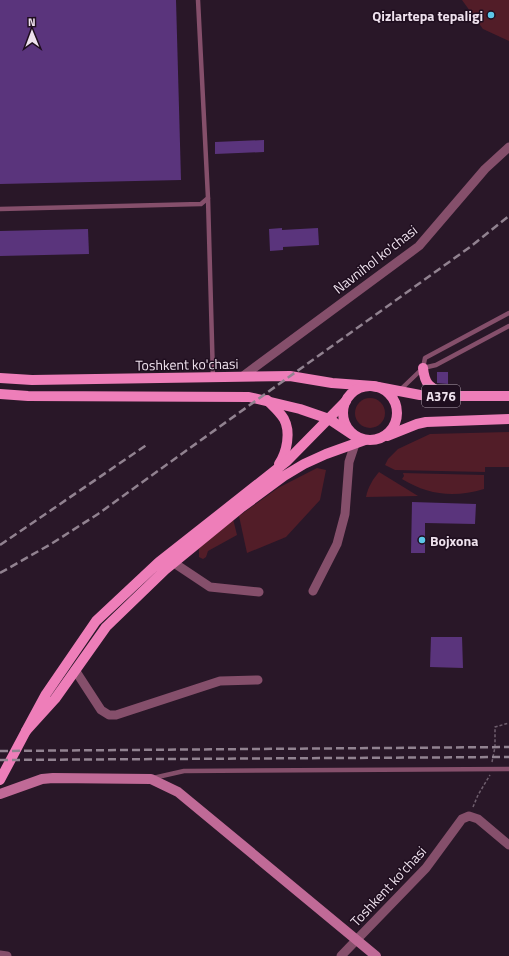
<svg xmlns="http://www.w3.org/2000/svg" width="509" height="956" viewBox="0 0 509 956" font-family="'Titillium Web',sans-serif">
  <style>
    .green { fill: #521d28 }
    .building { fill: #5a347c }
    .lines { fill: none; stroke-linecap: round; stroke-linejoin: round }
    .path { stroke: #6f5f6e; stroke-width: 1.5; stroke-dasharray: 3 2; stroke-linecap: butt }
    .lane { stroke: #854f6b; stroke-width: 4.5 }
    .street { stroke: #854f6b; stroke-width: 9 }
    .secondary { stroke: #c06a97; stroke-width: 10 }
    .primary { stroke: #ee7eb9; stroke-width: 10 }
    .rail { stroke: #918290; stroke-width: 2.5; stroke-dasharray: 8 4; stroke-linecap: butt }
    .poi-dot { fill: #5dc7e8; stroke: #1f0e1f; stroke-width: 1.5 }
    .labels { text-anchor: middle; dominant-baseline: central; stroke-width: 3; stroke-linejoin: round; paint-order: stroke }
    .shield { fill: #1f0e1f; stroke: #b0a2af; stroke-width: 1 }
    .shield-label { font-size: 13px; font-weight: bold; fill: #eee1ed }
    .poi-label { font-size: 14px; font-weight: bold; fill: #eee1ed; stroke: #1f0e1f; text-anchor: end }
    .street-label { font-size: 14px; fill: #eee1ed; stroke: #1f0e1f }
  </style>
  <rect width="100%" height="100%" fill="#291728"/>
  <!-- green -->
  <g class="green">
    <path d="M 462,0 L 509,0 L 509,41 L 483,29 Z"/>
    <circle cx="370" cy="413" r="15"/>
    <path d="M 509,432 L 509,467 L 485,467 L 485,472 L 395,470 L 385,465 L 388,459 L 398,449 L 430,434 Z"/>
    <path d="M 317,468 L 326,470 L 320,500 L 286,537 L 247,553 L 239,516 L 278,488 Z"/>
    <path d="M 379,472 L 418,496 L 366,497 C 368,487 373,479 379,472 Z"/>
    <path d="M 403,473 L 484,475 L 484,489 C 454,498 428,495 402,479 L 404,476 Z"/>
    <path d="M 233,519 L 237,535 L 208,551 L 206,557 L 203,559 L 199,557 L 199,549 L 201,544 Z"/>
  </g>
  <!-- building -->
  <g class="building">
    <path d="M 0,0 L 176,0 L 181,180 L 0,184 Z"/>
    <path d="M 264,140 L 264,152 L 215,154 L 215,142 Z"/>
    <path d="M 282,228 L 282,230 L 318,228 L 319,245 L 283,247 L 283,250 L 270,251 L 269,229 Z"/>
    <path d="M 88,229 L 89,254 L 0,256 L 0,231 Z"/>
    <path d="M 437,372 L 448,372 L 448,384 L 437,383 Z"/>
    <path d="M 412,502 L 476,504 L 475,524 L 425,523 L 425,553 L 411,553 Z"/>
    <path d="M 431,637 L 462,637 L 463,668 L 430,667 Z"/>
  </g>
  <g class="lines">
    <!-- path -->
    <g class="path">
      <path d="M 492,762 L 495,747 L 495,727 L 509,723"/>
      <path d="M 473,807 L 478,795 L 490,775"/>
    </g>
    <!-- lane -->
    <g class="lane">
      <path d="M 208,198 L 213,378"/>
      <path d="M 0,209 L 201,204 L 208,198 L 198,0"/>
      <path d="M 423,368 L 436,365 L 509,326"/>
      <path d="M 393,399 L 399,391 L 423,368 L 425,358 L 509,313"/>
      <path d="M 153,778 L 184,771 L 509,769"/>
    </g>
    <!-- street -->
    <g class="street">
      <path d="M 243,376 L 419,246 L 485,169 L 509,147"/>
      <path d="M 171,558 L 174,563 L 210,587 L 259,592"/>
      <path d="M 313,591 L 337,544 L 345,514 L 349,462 L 355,444"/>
      <path d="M 75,670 L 101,710 L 109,715 L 116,715 L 220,681 L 258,680"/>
      <path d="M 0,955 L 7,956"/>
      <path d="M 341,956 L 426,868 L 462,819 L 469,816 L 478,819 L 509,845"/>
    </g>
    <!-- secondary -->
    <path class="secondary" d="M 0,794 L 42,779 L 53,778 L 151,779 L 178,792 L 376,956"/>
    <!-- primary -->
    <g class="primary">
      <path d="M 423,368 C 425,387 431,387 446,395"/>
      <path d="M 0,378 L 32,380 L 290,376 L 332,383 L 373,386 L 420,395 L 450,396 L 509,396"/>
      <circle cx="370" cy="413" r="27"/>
      <path d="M 0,394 L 28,396 L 249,397 L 300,409 L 329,419 L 353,435"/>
      <path d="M 267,400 C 273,406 280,412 284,419 C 291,432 287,452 279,464"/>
      <path d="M 346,401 L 287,461 L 159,562 L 96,621 L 46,694 L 26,731 L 55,699 L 106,627 L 165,570 L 242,507 L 284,476 L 304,464 L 326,454 L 365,440"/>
      <path d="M 387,436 L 417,424 L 426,422 L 509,419"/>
      <path d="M 0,780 L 26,731"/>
    </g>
    <!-- rail -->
    <g class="rail">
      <path d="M 0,545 L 148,444"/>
      <path d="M 0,573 L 51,544 L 98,514 L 470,247 L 509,216"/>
      <path d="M 0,751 L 509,747"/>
      <path d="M 0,760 L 509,757"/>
    </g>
  </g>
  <!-- markers -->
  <g class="poi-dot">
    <circle cx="491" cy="15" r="4"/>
    <circle cx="422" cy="540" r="4"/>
  </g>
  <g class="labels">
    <!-- shield labels -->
    <rect class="shield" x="422" y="385" width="38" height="22" rx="3"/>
    <g class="shield-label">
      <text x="441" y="396">A376</text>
    </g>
    <!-- poi labels -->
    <g class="poi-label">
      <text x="483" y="15">Qizlartepa tepaligi</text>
      <text x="430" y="540" text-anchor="start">Bojxona</text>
    </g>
    <!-- street labels -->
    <g class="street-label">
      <text transform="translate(375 259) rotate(-38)">Navnihol ko'chasi</text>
      <text transform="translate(187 364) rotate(-1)">Toshkent ko'chasi</text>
      <text transform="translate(388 886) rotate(-47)">Toshkent ko'chasi</text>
    </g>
  </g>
  <!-- north arrow -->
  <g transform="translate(32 32) rotate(359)" stroke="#1f0e1f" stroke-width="3" paint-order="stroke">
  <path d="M0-3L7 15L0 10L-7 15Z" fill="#eee1ed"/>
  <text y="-6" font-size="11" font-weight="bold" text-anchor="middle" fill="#eee1ed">N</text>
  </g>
</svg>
